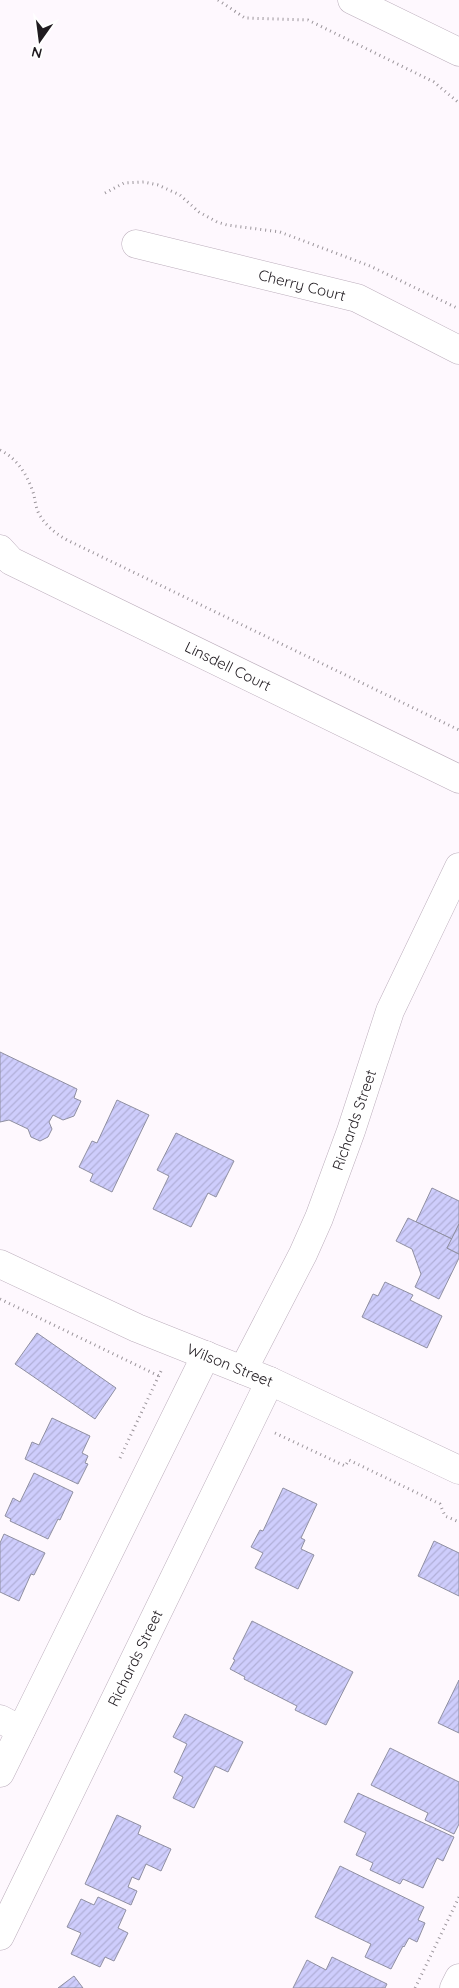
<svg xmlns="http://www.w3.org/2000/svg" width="459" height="1988" viewBox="0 0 459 1988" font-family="Quicksand,sans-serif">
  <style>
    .building { fill: url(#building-hatch); stroke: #8f8fa1 }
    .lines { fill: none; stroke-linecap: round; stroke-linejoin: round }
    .minor-casing { stroke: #bcaebc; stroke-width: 29 }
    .path { stroke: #9b959b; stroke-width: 3; stroke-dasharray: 1 4; stroke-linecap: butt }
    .minor { stroke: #fff; stroke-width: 28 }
    .labels { text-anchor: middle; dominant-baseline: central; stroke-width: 4; stroke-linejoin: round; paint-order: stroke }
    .street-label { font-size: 15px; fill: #201b20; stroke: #fff }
  </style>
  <defs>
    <pattern id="building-hatch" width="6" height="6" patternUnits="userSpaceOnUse" patternTransform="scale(1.25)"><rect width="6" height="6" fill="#cecdfc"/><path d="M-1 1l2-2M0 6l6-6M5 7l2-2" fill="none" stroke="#b1afd8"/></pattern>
  </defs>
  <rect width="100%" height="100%" fill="#fef8fe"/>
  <!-- building -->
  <g class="building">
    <path d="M 0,1052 L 77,1089 L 74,1098 L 81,1101 L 74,1116 L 63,1120 L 53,1115 L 49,1122 L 52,1129 L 48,1137 L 40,1141 L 31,1137 L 28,1129 L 9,1120 L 0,1122 Z"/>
    <path d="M 117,1100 L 149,1115 L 112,1192 L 90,1181 L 93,1174 L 79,1167 L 92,1141 L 97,1143 Z"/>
    <path d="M 176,1133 L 234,1161 L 216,1197 L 208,1193 L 191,1227 L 153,1209 L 169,1176 L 157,1170 Z"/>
    <path d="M 432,1188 L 459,1201 L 459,1224 L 452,1239 L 416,1222 Z"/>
    <path d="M 408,1218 L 452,1239 L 447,1248 L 459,1254 L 459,1258 L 439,1299 L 415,1287 L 421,1274 L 412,1249 L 396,1241 Z"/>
    <path d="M 459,1224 L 459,1254 L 447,1248 Z"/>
    <path d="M 385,1282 L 413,1295 L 410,1300 L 442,1316 L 427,1348 L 362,1317 L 373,1294 L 378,1296 Z"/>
    <path d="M 37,1333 L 116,1388 L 95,1419 L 15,1364 Z"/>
    <path d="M 52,1418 L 90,1436 L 82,1453 L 88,1456 L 85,1463 L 88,1464 L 78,1484 L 25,1459 L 32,1442 L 39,1445 Z"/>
    <path d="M 34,1473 L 73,1492 L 60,1520 L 58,1519 L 48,1539 L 10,1521 L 11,1519 L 5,1516 L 13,1498 L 20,1502 Z"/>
    <path d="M 283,1488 L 317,1504 L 301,1538 L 305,1540 L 301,1549 L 314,1555 L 298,1589 L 255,1568 L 263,1553 L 251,1547 L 260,1530 L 263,1531 Z"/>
    <path d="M 4,1534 L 45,1553 L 34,1575 L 31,1574 L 19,1601 L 0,1592 L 0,1543 Z"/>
    <path d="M 434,1541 L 459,1553 L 459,1596 L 418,1576 Z"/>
    <path d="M 252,1621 L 353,1672 L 326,1725 L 295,1710 L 297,1706 L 244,1679 L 245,1677 L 230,1669 L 235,1660 L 233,1659 Z"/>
    <path d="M 459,1680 L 459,1733 L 438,1723 Z"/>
    <path d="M 185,1714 L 243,1742 L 228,1772 L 215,1766 L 194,1808 L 173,1798 L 183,1777 L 174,1772 L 187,1744 L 173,1737 Z"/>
    <path d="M 390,1748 L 459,1782 L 459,1824 L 454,1834 L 425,1820 L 428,1813 L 371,1785 Z"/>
    <path d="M 358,1793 L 454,1837 L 443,1861 L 437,1858 L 423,1888 L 403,1879 L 400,1884 L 370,1870 L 373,1863 L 356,1855 L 366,1833 L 344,1822 Z"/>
    <path d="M 117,1815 L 141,1826 L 138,1834 L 171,1849 L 161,1871 L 146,1864 L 139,1880 L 132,1877 L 128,1887 L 137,1891 L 131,1905 L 85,1884 Z"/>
    <path d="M 340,1866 L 424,1907 L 418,1920 L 425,1923 L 417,1942 L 409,1938 L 404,1947 L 403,1946 L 391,1969 L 365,1957 L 371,1944 L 315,1917 Z"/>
    <path d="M 98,1897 L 126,1910 L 118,1928 L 128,1933 L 114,1961 L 105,1957 L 100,1967 L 71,1954 L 81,1933 L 67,1927 L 81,1899 L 94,1905 Z"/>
    <path d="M 332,1957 L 387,1984 L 385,1988 L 293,1988 L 307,1960 L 326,1970 Z"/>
    <path d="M 74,1976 L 83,1988 L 58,1988 Z"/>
  </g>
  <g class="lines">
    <defs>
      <g id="minor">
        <path d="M 352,0 L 459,52"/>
        <path d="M 136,244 L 357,298 L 459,350"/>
        <path d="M 0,549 L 11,561 L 459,779"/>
        <path d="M 0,1264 L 137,1328 L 270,1381 L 459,1470"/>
        <path d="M 243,1370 L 303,1254 L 319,1218 L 351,1131 L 390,1011 L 459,867"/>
        <path d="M 0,1719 L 21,1730"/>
        <path d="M 0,1773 L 206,1355"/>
        <path d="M 0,1936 L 270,1381"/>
        <path d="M 454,1988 L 459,1978"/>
      </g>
    </defs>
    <!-- minor casing -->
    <use href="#minor" class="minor-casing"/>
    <!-- path -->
    <g class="path">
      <path d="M 218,0 L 245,18 L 308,20 L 434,82 L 459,103"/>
      <path d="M 105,193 L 124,183 L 144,182 L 158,185 L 180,195 L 199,212 L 217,222 L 227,225 L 280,232 L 370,266 L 459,309"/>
      <path d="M 0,450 C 18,459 28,476 34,495 C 35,501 36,508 39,514 C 46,526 55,533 67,540 L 459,730"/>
      <path d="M 0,1299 L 159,1376"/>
      <path d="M 275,1433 L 345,1466 L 349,1460 L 440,1504 L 445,1516 L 459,1522"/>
      <path d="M 120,1458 L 162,1369"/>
      <path d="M 415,1988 L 459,1897"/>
    </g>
    <!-- minor -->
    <use href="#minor" class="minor"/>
  </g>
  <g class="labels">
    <!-- street labels -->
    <g class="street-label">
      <text transform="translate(302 285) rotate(14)">Cherry Court</text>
      <text transform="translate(228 666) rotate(26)">Linsdell Court</text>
      <text transform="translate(354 1120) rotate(-71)">Richards Street</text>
      <text transform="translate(230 1365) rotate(22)">Wilson Street</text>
      <text transform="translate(135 1658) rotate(-64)">Richards Street</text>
    </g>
  </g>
  <!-- north arrow -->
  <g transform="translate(40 40) rotate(194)" stroke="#ffffff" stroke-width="4" paint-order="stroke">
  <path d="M0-4L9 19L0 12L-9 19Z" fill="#201b20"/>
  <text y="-8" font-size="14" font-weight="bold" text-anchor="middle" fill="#201b20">N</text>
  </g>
</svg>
